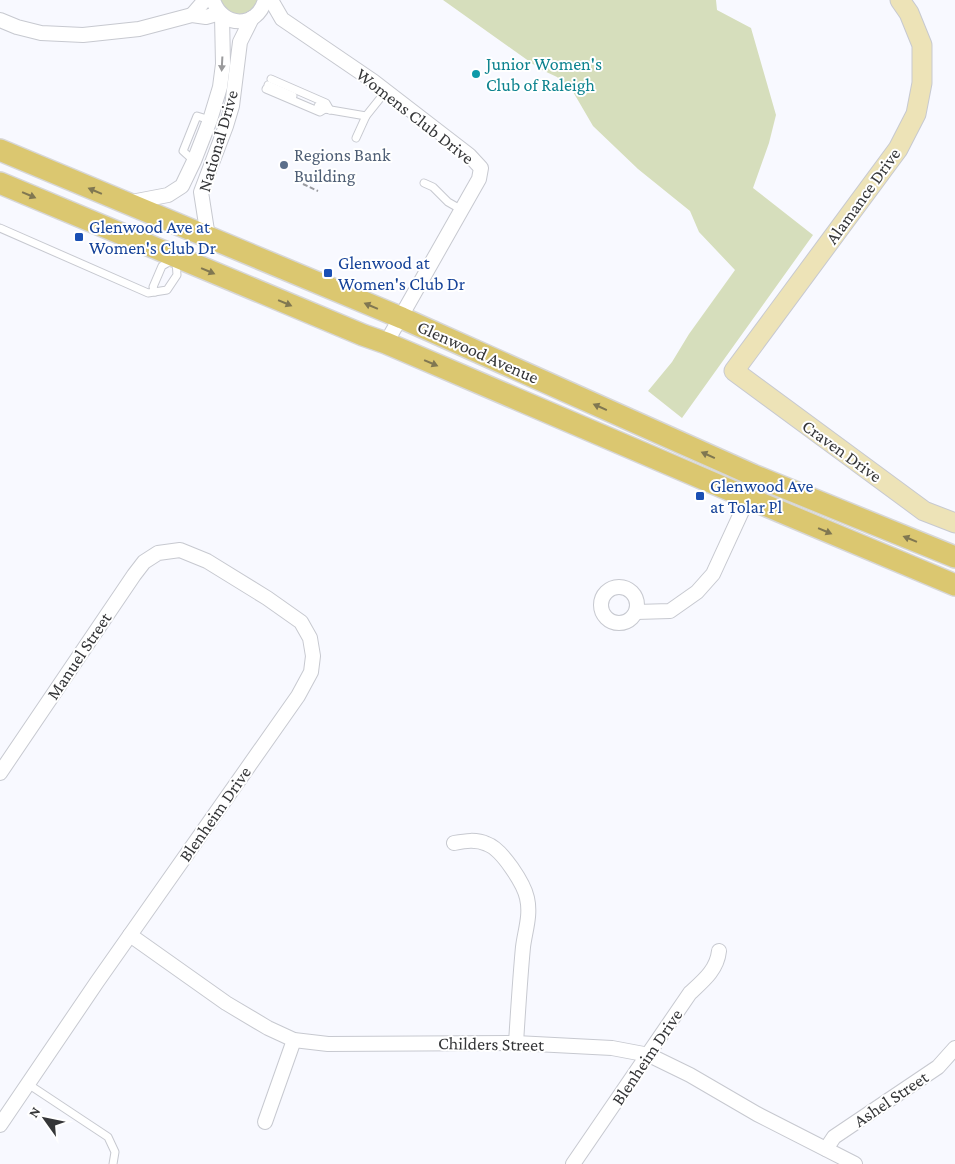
<svg xmlns="http://www.w3.org/2000/svg" width="955" height="1164" viewBox="0 0 955 1164" font-family="'Crimson Pro',serif">
  <style>
    .green { fill: #d6debc }
    .lines { fill: none; stroke-linecap: round; stroke-linejoin: round }
    .lane-casing { stroke: #c7c9d0; stroke-width: 9 }
    .street-casing { stroke: #c7c9d0; stroke-width: 16 }
    .secondary-casing { stroke: #c7c9d0; stroke-width: 21 }
    .primary-casing { stroke: #d7d7d7; stroke-width: 24 }
    .path { stroke: #999a9e; stroke-width: 2; stroke-dasharray: 5 2.5; stroke-linecap: butt }
    .lane { stroke: #fff; stroke-width: 7 }
    .street { stroke: #fff; stroke-width: 14 }
    .secondary { stroke: #ede3b7; stroke-width: 19 }
    .primary { stroke: #dbc770; stroke-width: 21 }
    .oneway { fill: #9a9a9c }
    .oneway2 { fill: #807751 }
    .culture-dot { fill: #0f9aa8; stroke: #fff; stroke-width: 2 }
    .service-dot { fill: #5c6f8a; stroke: #fff; stroke-width: 2 }
    .transit-dot { fill: #1a4fb4; stroke: #fff; stroke-width: 2 }
    .labels { text-anchor: middle; dominant-baseline: central; stroke-width: 4; stroke-linejoin: round; paint-order: stroke }
    .culture-label { font-size: 18px; fill: #0d838f; stroke: #fff; text-anchor: start }
    .street-label { font-size: 18px; fill: #353638; stroke: #fff }
    .service-label { font-size: 18px; fill: #4e5e75; stroke: #fff; text-anchor: start }
    .transit-label { font-size: 18px; fill: #164399; stroke: #fff; text-anchor: start }
  </style>
  <rect width="100%" height="100%" fill="#f8f9ff"/>
  <!-- green -->
  <g class="green">
    <path d="M 219,0 L 259,0 L 253,10 L 243,16 L 227,12 Z"/>
    <path d="M 443,0 L 716,0 L 717,10 L 751,28 L 776,115 L 769,143 L 753,188 L 813,235 L 682,418 L 648,391 L 672,362 L 689,334 L 735,270 L 699,232 L 690,211 L 638,169 L 593,126 L 572,90 L 557,77 L 540,69 Z"/>
  </g>
  <g class="lines">
    <defs>
      <g id="lane">
        <path d="M 271,79 L 326,103 L 330,110"/>
        <path d="M 268,85 L 293,96"/>
        <path d="M 266,89 L 320,112 L 325,109"/>
        <path d="M 318,106 L 325,109 L 366,116"/>
        <path d="M 356,138 L 366,116 L 386,91"/>
        <path d="M 194,161 L 183,151 L 197,116 L 210,120"/>
        <path d="M 424,183 L 433,187 L 448,202 L 462,210"/>
        <path d="M 0,228 L 148,293 L 167,290 L 177,275 L 176,261"/>
        <path d="M 155,292 L 153,287 L 162,266 L 174,259"/>
        <path d="M 28,1084 L 108,1137 L 115,1152 L 113,1164"/>
      </g>
      <g id="street">
        <path d="M 213,0 C 222,28 257,29 265,0"/>
        <path d="M 271,0 L 282,19 L 373,81 L 469,155 L 481,168 L 479,179 L 386,343"/>
        <path d="M 192,15 L 205,0"/>
        <path d="M 0,20 L 17,27 L 41,33 L 83,35 L 139,29 L 192,15 L 206,17 L 220,13"/>
        <path d="M 126,203 L 168,195 L 182,186 L 194,161 L 210,120 L 220,87 L 223,64 L 222,16"/>
        <path d="M 208,237 L 201,192 L 226,126 L 232,106 L 240,42 L 252,18"/>
        <circle cx="619" cy="605" r="18"/>
        <path d="M 636,612 L 670,611 L 697,592 L 713,574 L 748,498 L 753,475"/>
        <path d="M 0,773 L 134,575 L 144,562 L 158,553 L 180,550 L 207,561 L 267,598 L 301,622 L 310,638 L 313,656 L 311,672 L 298,696 L 97,982 L 0,1125"/>
        <path d="M 454,843 C 465,841 476,839 487,844 C 502,849 524,884 527,898 C 531,915 525,931 523,947 C 520,979 518,1011 516,1043"/>
        <path d="M 130,935 L 226,1003 L 268,1028 L 294,1040 L 328,1044 L 516,1043 L 612,1048 L 649,1055 L 690,1075 L 757,1114 L 855,1164"/>
        <path d="M 265,1122 L 294,1040"/>
        <path d="M 826,1149 L 834,1137 L 938,1067 L 955,1048"/>
        <path d="M 573,1164 L 690,993 C 703,981 717,970 719,951"/>
      </g>
      <path id="secondary" d="M 900,0 L 909,13 L 922,45 L 922,83 L 916,114 L 898,149 L 734,371 L 924,511 L 955,523"/>
      <g id="primary">
        <path d="M 0,150 L 402,318 L 753,475 L 955,557"/>
        <path d="M 0,183 L 363,335 L 386,343 L 748,498 L 955,585"/>
      </g>
    </defs>
    <!-- lane casing -->
    <use href="#lane" class="lane-casing"/>
    <!-- street casing -->
    <use href="#street" class="street-casing"/>
    <!-- secondary casing -->
    <use href="#secondary" class="secondary-casing"/>
    <!-- primary casing -->
    <use href="#primary" class="primary-casing"/>
    <!-- path -->
    <path class="path" d="M 303,184 L 318,191"/>
    <!-- lane -->
    <use href="#lane" class="lane"/>
    <!-- street -->
    <use href="#street" class="street"/>
    <!-- secondary -->
    <use href="#secondary" class="secondary"/>
    <!-- primary -->
    <use href="#primary" class="primary"/>
  </g>
  <!-- one-way arrows -->
  <defs><path id="oneway-solid" d="M-6-.8H1V-3.2L6.5 0L1 3.2V.8H-6Z" transform="scale(1.25)"/></defs>
  <use class="oneway" href="#oneway-solid" transform="translate(222 64) rotate(93)"/>
  <g class="oneway2">
    <use href="#oneway-solid" transform="translate(95 191) rotate(-157)"/>
    <use href="#oneway-solid" transform="translate(29 195) rotate(23)"/>
    <use href="#oneway-solid" transform="translate(208 271) rotate(23)"/>
    <use href="#oneway-solid" transform="translate(285 303) rotate(23)"/>
    <use href="#oneway-solid" transform="translate(371 306) rotate(-157)"/>
    <use href="#oneway-solid" transform="translate(431 363) rotate(23)"/>
    <use href="#oneway-solid" transform="translate(600 407) rotate(-156)"/>
    <use href="#oneway-solid" transform="translate(708 455) rotate(-156)"/>
    <use href="#oneway-solid" transform="translate(825 531) rotate(23)"/>
    <use href="#oneway-solid" transform="translate(910 539) rotate(-158)"/>
  </g>
  <!-- markers -->
  <circle class="culture-dot" cx="476" cy="74" r="5"/>
  <circle class="service-dot" cx="284" cy="165" r="5"/>
  <g class="transit-dot">
    <rect x="74" y="232" width="10" height="10" rx="2.5"/>
    <rect x="323" y="268" width="10" height="10" rx="2.5"/>
    <rect x="695" y="491" width="10" height="10" rx="2.5"/>
  </g>
  <g class="labels">
    <!-- culture labels -->
    <g class="culture-label">
      <text x="486" y="64">Junior Women's<tspan x="486" dy="21">Club of Raleigh</tspan></text>
    </g>
    <!-- street labels -->
    <g class="street-label">
      <text transform="translate(415 116) rotate(38)">Womens Club Drive</text>
      <text transform="translate(218 141) rotate(-74)">National Drive</text>
      <text transform="translate(863 196) rotate(-54)">Alamance Drive</text>
      <text transform="translate(478 352) rotate(24)">Glenwood Avenue</text>
      <text transform="translate(842 451) rotate(36)">Craven Drive</text>
      <text transform="translate(79 656) rotate(-56)">Manuel Street</text>
      <text transform="translate(215 814) rotate(-55)">Blenheim Drive</text>
      <text transform="translate(491 1044) rotate(1)">Childers Street</text>
      <text transform="translate(647 1057) rotate(-56)">Blenheim Drive</text>
      <text transform="translate(891 1099) rotate(-34)">Ashel Street</text>
    </g>
    <!-- service labels -->
    <g class="service-label">
      <text x="294" y="155">Regions Bank<tspan x="294" dy="21">Building</tspan></text>
    </g>
    <!-- transit labels -->
    <g class="transit-label">
      <text x="89" y="227">Glenwood Ave at<tspan x="89" dy="21">Women's Club Dr</tspan></text>
      <text x="338" y="263">Glenwood at<tspan x="338" dy="21">Women's Club Dr</tspan></text>
      <text x="710" y="486">Glenwood Ave<tspan x="710" dy="21">at Tolar Pl</tspan></text>
    </g>
  </g>
  <!-- north arrow -->
  <g transform="translate(45 1119) rotate(303)" stroke="#ffffff" stroke-width="4" paint-order="stroke">
  <path d="M0-4L9 19L0 12L-9 19Z" fill="#353638"/>
  <text y="-8" font-size="14" font-weight="bold" text-anchor="middle" fill="#353638">N</text>
  </g>
</svg>
